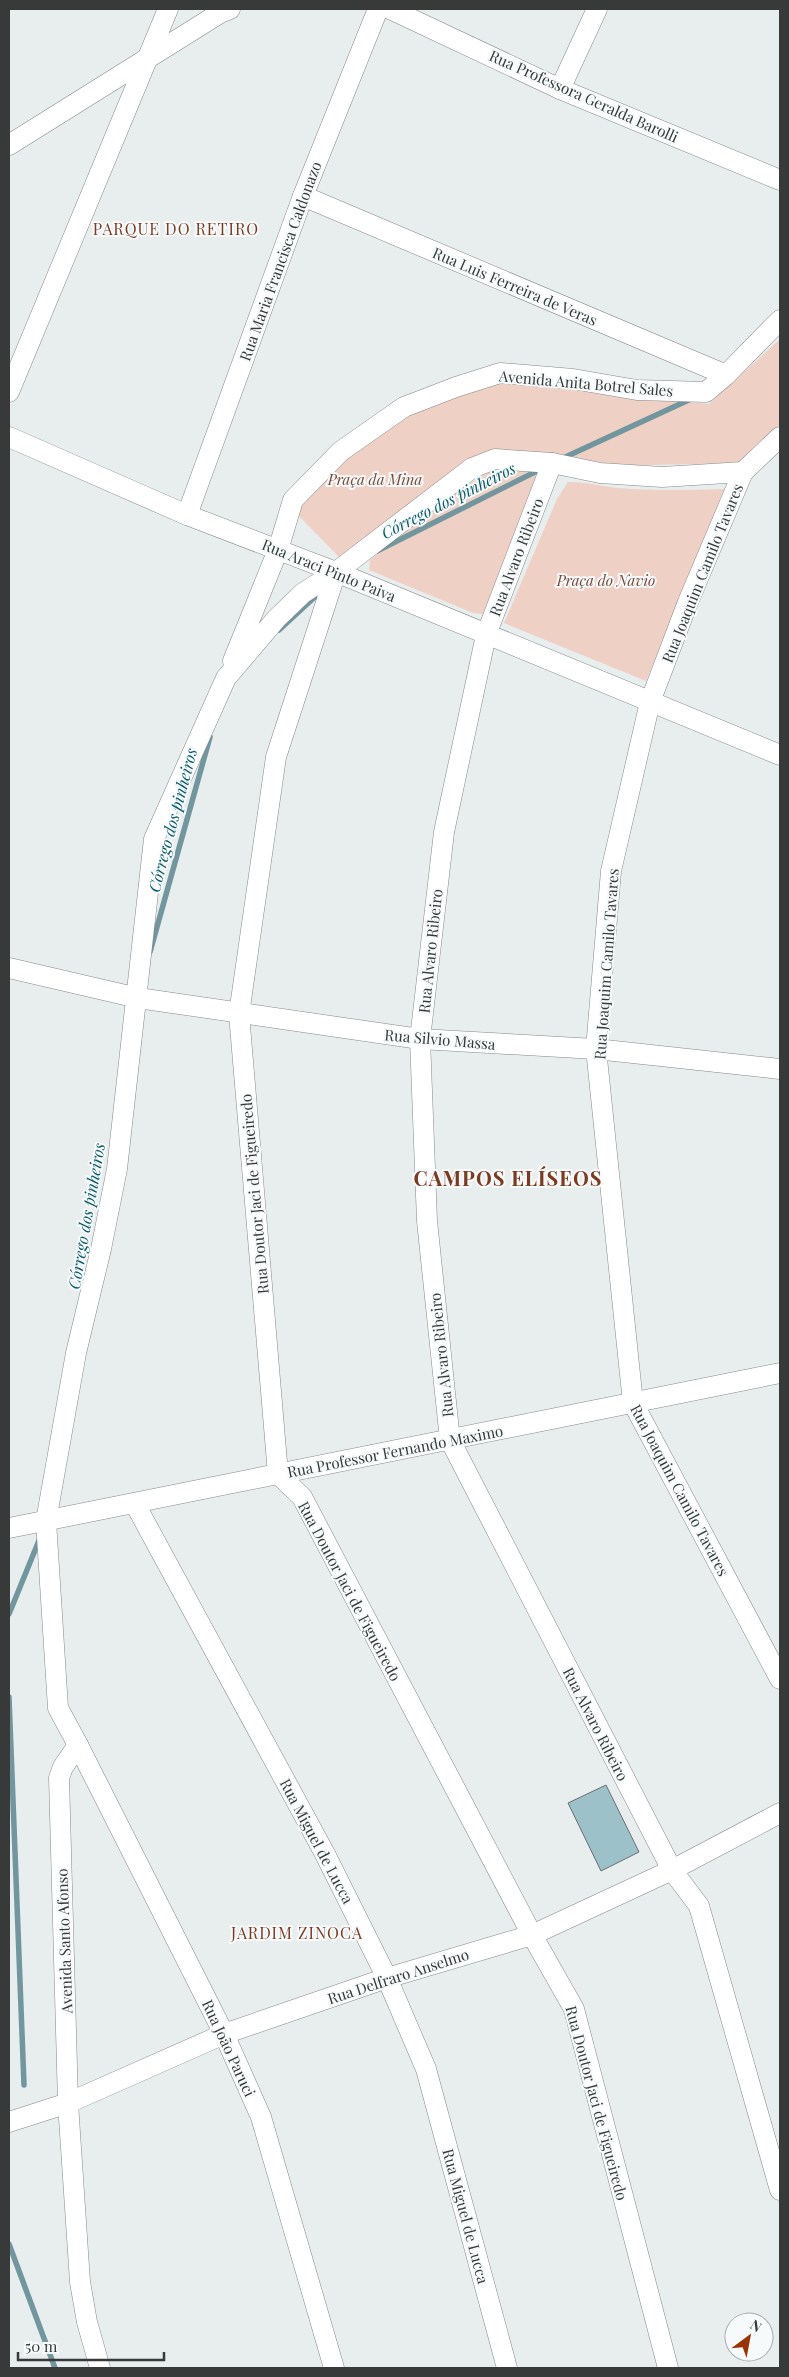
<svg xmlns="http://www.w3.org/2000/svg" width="789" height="2377" viewBox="0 0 789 2377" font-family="'Playfair Display',serif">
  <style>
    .green { fill: #efd0c5 }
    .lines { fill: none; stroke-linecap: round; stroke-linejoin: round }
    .stream { stroke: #71969d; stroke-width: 5.5 }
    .building { fill: #9cc1c8; stroke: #6b6f70 }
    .minor-casing { stroke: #85898a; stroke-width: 21 }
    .minor { stroke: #fff; stroke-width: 20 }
    .labels { text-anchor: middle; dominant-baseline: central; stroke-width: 4; stroke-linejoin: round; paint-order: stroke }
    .street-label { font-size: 15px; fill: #383a3a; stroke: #f6fafb }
    .park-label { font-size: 15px; font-style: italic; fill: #7a4a38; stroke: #f6fafb }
    .neighbourhood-label { font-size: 16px; letter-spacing: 1px; fill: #7c3a1f; stroke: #f6fafb }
    .water-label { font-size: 16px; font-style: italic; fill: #095a65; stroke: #f6fafb }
    .district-label { font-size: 20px; font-weight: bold; letter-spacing: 1px; fill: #7c3a1f; stroke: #f6fafb }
  </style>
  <rect width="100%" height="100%" fill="#e8edee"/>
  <!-- green -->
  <g class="green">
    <path d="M 780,339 L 780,425 L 739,463 L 603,466 L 511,451 L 340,558 L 296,513 L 345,448 L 404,407 L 500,383 L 709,404 Z"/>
    <path d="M 538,470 L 483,614 L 473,613 L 369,570 L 370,560 L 457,491 L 488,473 Z"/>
    <path d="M 568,482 C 585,482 601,486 618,488 C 654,491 689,490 724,489 L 646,681 L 504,623 L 557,499 Z"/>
  </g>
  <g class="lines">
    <!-- stream -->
    <g class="stream">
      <path d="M 561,459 L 693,398"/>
      <path d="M 377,551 L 541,469"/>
      <path d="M 279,630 L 318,594"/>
      <path d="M 150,952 L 210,737"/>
      <path d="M 9,1614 L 40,1538"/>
      <path d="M 9,1697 L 24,2085"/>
      <path d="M 9,2244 L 55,2368"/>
    </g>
  </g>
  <!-- building -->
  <path class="building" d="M 606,1785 L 639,1852 L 601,1871 L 568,1803 Z"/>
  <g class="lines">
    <defs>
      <g id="minor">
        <path d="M 390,9 L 560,89 L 780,180"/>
        <path d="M 560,89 L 597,9"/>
        <path d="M 9,145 L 220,13 L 230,9"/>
        <path d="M 303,196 L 726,375"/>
        <path d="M 9,392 L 168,9"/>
        <path d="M 9,437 L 187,515 L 336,572 L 780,755"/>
        <path d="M 552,463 L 486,635 L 444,832 L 420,1039 L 427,1221 L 450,1440 L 672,1870 L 699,1906 L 780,2190"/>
        <path d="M 743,472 L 688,602 L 650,702 L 611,871 L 596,1049 L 633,1403 L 780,1679"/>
        <path d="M 187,515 L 303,196 L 378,9"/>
        <path d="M 336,572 L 276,757 L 239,1014 L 278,1474 L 302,1497 L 532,1935 L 574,2009 L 668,2368"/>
        <path d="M 233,661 L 278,550 L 293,500 L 341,451 L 404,407 L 456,387 L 500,373 L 573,379 L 637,390 L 706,392 L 726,375 L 780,320"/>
        <path d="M 9,968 L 138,998 L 420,1039 L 596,1049 L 780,1069"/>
        <path d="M 135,1504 L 325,1854 L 387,1978 L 426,2069 L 507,2368"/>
        <path d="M 9,1528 L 780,1373"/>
        <path d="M 78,1745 L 224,2034 L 261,2117 L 334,2368"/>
        <path d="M 9,2122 L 68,2103 L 224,2034 L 387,1978 L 532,1935 L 672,1870 L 780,1813"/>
        <path d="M 100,2368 L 87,2322 L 80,2282 L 68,2103 L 59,1778 L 63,1767 L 78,1745 L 58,1708 L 46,1521 L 76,1353 L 101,1249 L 117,1169 L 154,839 L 226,678 L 277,618 L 303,593 L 336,572 L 472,468 L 495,459 L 552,463 L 600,473 L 662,477 L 743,472 L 780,437"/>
      </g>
    </defs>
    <!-- minor casing -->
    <use href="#minor" class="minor-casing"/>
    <!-- minor -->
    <use href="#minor" class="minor"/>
  </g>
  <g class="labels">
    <!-- street labels -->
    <g class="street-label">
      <text transform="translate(584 96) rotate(24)">Rua Professora Geralda Barolli</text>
      <text transform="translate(280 261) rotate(-70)">Rua Maria Francisca Caldonazo</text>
      <text transform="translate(515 286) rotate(23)">Rua Luis Ferreira de Veras</text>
      <text transform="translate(586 383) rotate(5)">Avenida Anita Botrel Sales</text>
      <text transform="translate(516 557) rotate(-69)">Rua Alvaro Ribeiro</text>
      <text transform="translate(329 570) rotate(22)">Rua Araci Pinto Paiva</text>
      <text transform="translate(702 573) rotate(-68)">Rua Joaquim Camilo Tavares</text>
      <text transform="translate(430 951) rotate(-84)">Rua Alvaro Ribeiro</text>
      <text transform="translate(606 964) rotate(-86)">Rua Joaquim Camilo Tavares</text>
      <text transform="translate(440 1039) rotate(5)">Rua Silvio Massa</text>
      <text transform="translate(254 1194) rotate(-95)">Rua Doutor Jaci de Figueiredo</text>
      <text transform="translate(441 1355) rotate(-96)">Rua Alvaro Ribeiro</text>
      <text transform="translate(395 1451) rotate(-11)">Rua Professor Fernando Maximo</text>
      <text transform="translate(680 1490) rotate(62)">Rua Joaquim Camilo Tavares</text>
      <text transform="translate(350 1591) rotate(62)">Rua Doutor Jaci de Figueiredo</text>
      <text transform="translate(596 1724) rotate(63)">Rua Alvaro Ribeiro</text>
      <text transform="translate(317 1841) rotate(62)">Rua Miguel de Lucca</text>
      <text transform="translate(64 1941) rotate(-92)">Avenida Santo Afonso</text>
      <text transform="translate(398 1976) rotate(-18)">Rua Delfraro Anselmo</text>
      <text transform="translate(229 2048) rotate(65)">Rua João Paruci</text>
      <text transform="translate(597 2103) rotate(75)">Rua Doutor Jaci de Figueiredo</text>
      <text transform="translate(466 2216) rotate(75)">Rua Miguel de Lucca</text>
    </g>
    <!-- park labels -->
    <g class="park-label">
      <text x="375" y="479">Praça da Mina</text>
      <text x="606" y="580">Praça do Navio</text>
    </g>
    <!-- neighbourhood labels -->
    <g class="neighbourhood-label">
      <text x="176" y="228">PARQUE DO RETIRO</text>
      <text x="297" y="1932">JARDIM ZINOCA</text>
    </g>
    <!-- water labels -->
    <g class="water-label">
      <text transform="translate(448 500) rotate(-27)">Córrego dos pinheiros</text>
      <text transform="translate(172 820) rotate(-75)">Córrego dos pinheiros</text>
      <text transform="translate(86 1216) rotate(-80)">Córrego dos pinheiros</text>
    </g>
    <!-- district labels -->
    <g class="district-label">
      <text x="508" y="1177">CAMPOS ELÍSEOS</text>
    </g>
  </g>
  <!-- border -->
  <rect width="789" height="2377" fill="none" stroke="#383a3a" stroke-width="20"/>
  <!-- north arrow -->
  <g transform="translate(749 2337) rotate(32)"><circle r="24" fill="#f6fafb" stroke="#aaadae"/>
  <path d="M0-4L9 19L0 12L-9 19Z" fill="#983400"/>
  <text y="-8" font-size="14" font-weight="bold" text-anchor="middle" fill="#383a3a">N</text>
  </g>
  <!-- scale -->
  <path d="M18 2352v8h146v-8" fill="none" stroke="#383a3a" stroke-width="2.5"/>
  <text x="25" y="2352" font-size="15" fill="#383a3a" stroke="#f6fafb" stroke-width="4" paint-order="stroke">50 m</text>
</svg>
